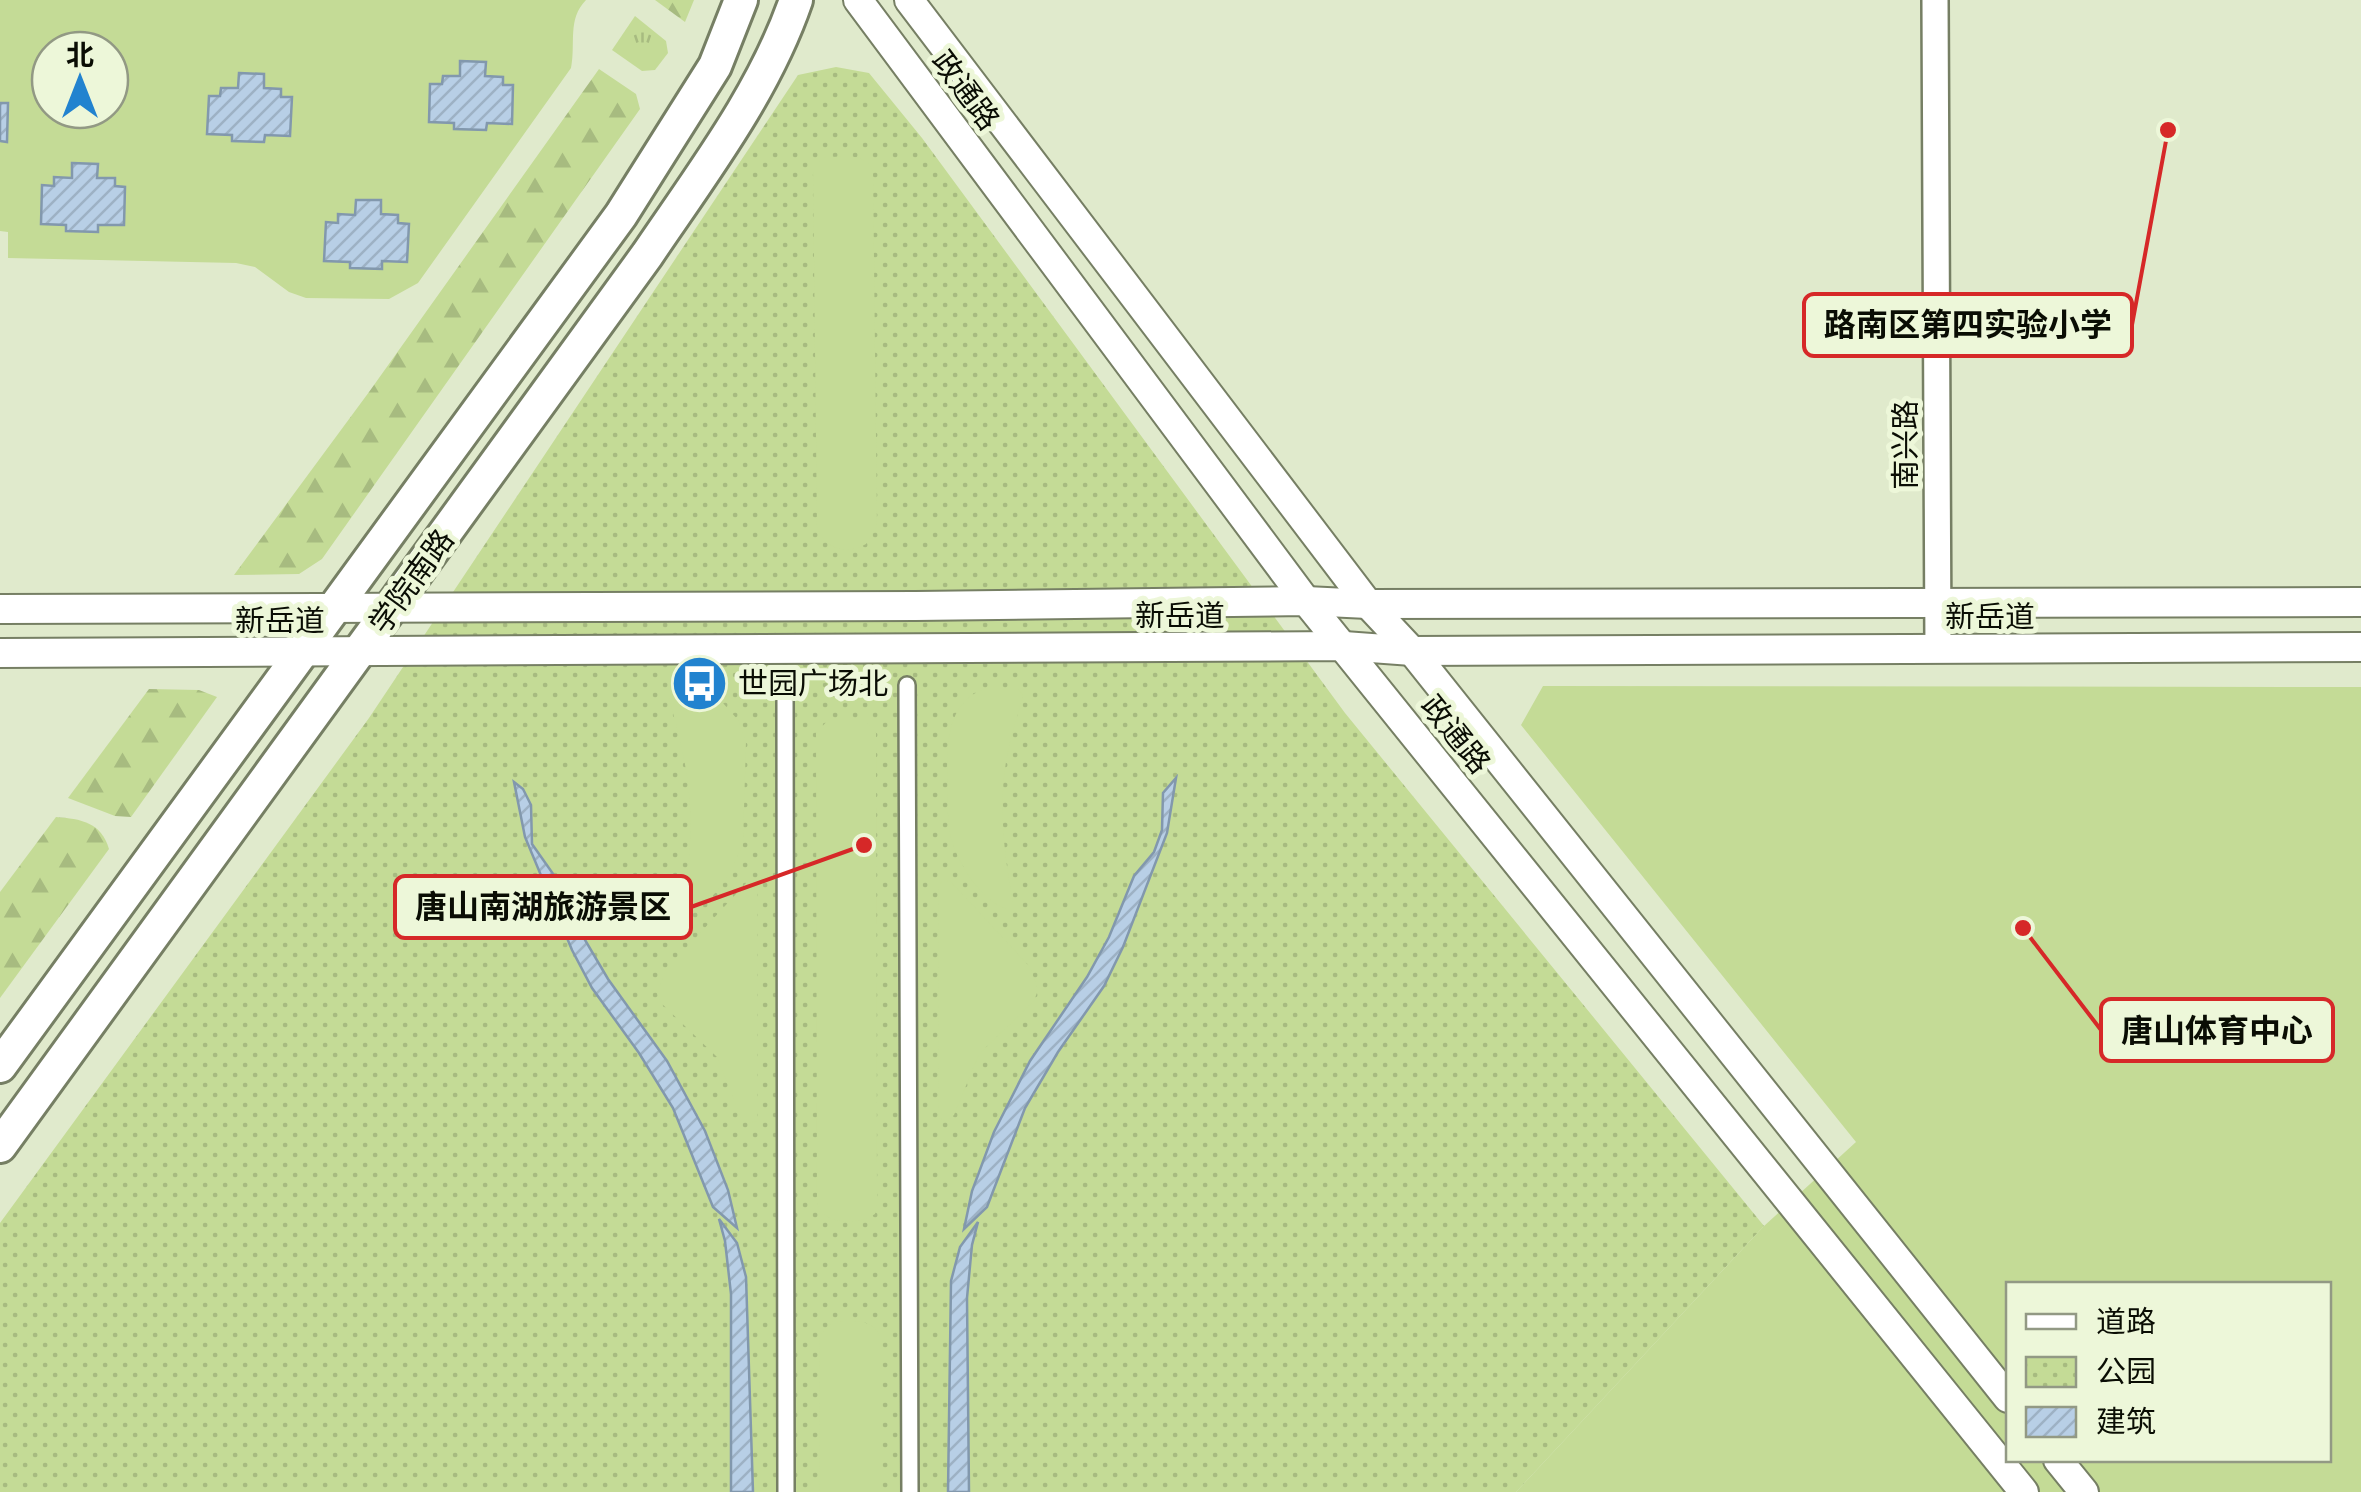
<svg xmlns="http://www.w3.org/2000/svg" width="2361" height="1492" viewBox="0 0 2361 1492" font-family="'Public Sans','Noto Sans SC',sans-serif">
  <style>
    .grass { fill: url(#grass-tufts) }
    .forest { fill: url(#forest-firs) }
    .park { fill: url(#park-dots) }
    .garden { fill: #c4db96; fill-rule: evenodd }
    .building { fill: url(#building-hatch); stroke: #8298ad; stroke-width: 2.5 }
    .lines { fill: none; stroke-linecap: round; stroke-linejoin: round }
    .pedestrian-casing { stroke: #767f64; stroke-width: 20 }
    .tertiary-casing { stroke: #767f64; stroke-width: 30 }
    .secondary-casing { stroke: #767f64; stroke-width: 32 }
    .primary-casing { stroke: #767f64; stroke-width: 38 }
    .pedestrian { stroke: #fff; stroke-width: 15 }
    .tertiary { stroke: #fff; stroke-width: 25 }
    .secondary { stroke: #fff; stroke-width: 28 }
    .primary { stroke: #fff; stroke-width: 32 }
    .labels { text-anchor: middle; dominant-baseline: central; stroke-width: 10; stroke-linejoin: round; paint-order: stroke }
    .street-label { font-size: 30px; fill: #0a0d04; stroke: #edf7d9 }
    .poi-label { font-size: 30px; fill: #0a0d04; stroke: #edf7d9; text-anchor: start }
    .leader { fill: none; stroke: #d62828; stroke-width: 4 }
    .callout-dot { fill: #d62828; stroke: #edf7d9; stroke-width: 4 }
    .callout { fill: #edf7d9; stroke: #d62828; stroke-width: 4 }
    .callout-label { font-size: 32px; text-anchor: middle; font-weight: bold; fill: #0a0d04 }
  </style>
  <defs>
    <pattern id="grass-tufts" width="24" height="20" patternUnits="userSpaceOnUse" patternTransform="scale(2.5)"><rect width="24" height="20" fill="#c4db96"/><path d="M3 7l-1-3M5 7V3M7 7l1-3M15 17l-1-3M17 17v-4M19 17l1-3" fill="none" stroke="#a7bb80"/></pattern>
    <pattern id="forest-firs" width="22" height="20" patternUnits="userSpaceOnUse" patternTransform="scale(2.5)"><rect width="22" height="20" fill="#c4db96"/><path d="M5 1l3.5 6h-7zM16 11l3.5 6h-7z" fill="#a7bb80"/></pattern>
    <pattern id="park-dots" width="8" height="8" patternUnits="userSpaceOnUse" patternTransform="scale(2.5)"><rect width="8" height="8" fill="#c4db96"/><path d="M2 2h.1M6 6h.1" fill="none" stroke="#a7bb80" stroke-width="1.8" stroke-linecap="round"/></pattern>
    <pattern id="building-hatch" width="6" height="6" patternUnits="userSpaceOnUse" patternTransform="scale(2.5)"><rect width="6" height="6" fill="#b8cfe6"/><path d="M-1 1l2-2M0 6l6-6M5 7l2-2" fill="none" stroke="#9db1c4"/></pattern>
  </defs>
  <rect width="100%" height="100%" fill="#e0eacc"/>
  <!-- grass -->
  <path class="grass" d="M 635,16 L 666,41 L 668,53 L 655,70 L 642,71 L 612,50 Z"/>
  <!-- forest -->
  <g class="forest">
    <path d="M 655,0 L 694,0 L 685,22 Z"/>
    <path d="M 599,69 L 636,94 L 640,109 L 322,559 L 299,574 L 234,575 L 369,392 Z"/>
    <path d="M 149,689 L 199,690 L 217,697 L 131,817 L 115,816 L 68,798 Z"/>
    <path d="M 56,817 C 81,819 101,822 109,849 L 0,998 L 0,892 Z"/>
  </g>
  <!-- park -->
  <path class="park" d="M 836,67 L 869,73 L 922,138 L 1345,713 L 1764,1226 L 1516,1492 L 0,1492 L 0,1223 L 369,718 L 798,75 Z"/>
  <!-- garden -->
  <g class="garden">
    <path d="M 0,0 L 586,0 C 567,19 576,44 571,68 L 418,283 L 389,299 L 306,298 L 289,292 L 255,267 L 236,263 L 8,258 L 8,232 L 0,231 ZM 50,50 L 110,50 L 110,110 L 50,110 Z"/>
    <path d="M 826,157 C 845,157 865,152 873,171 L 877,526 L 866,544 C 846,556 823,548 817,526 L 813,171 L 817,163 Z"/>
    <path d="M 1543,686 L 2361,687 L 2361,1492 L 1516,1492 L 1764,1226 L 1856,1142 L 1521,725 ZM 2008,1284 L 2328,1284 L 2328,1460 L 2008,1460 Z"/>
    <path d="M 984,689 L 1018,689 L 1023,695 C 1018,716 1011,735 1007,756 C 998,805 1004,854 1013,903 L 1007,909 C 980,900 958,863 951,838 C 947,823 948,806 948,791 C 947,756 942,704 984,689 Z"/>
    <path d="M 674,693 L 715,694 L 738,720 L 746,741 L 743,844 C 733,869 715,903 689,913 L 682,906 C 697,825 692,778 669,699 Z"/>
    <path d="M 829,719 L 864,719 L 876,733 L 877,1203 L 875,1214 C 857,1225 824,1226 817,1203 L 816,733 Z"/>
    <path d="M 944,880 L 951,882 L 1030,967 L 1038,990 L 1034,1001 L 979,1054 L 954,1115 L 947,1121 L 939,1118 L 938,885 Z"/>
    <path d="M 747,882 L 757,887 L 757,1121 L 748,1123 L 741,1118 L 717,1057 L 661,1003 L 657,993 L 666,970 Z"/>
    <path d="M 833,1321 C 851,1322 871,1317 880,1336 L 880,1492 L 819,1492 L 820,1336 Z"/>
  </g>
  <!-- building -->
  <g class="building">
    <path d="M 460,61 L 486,62 L 485,76 L 503,77 L 503,85 L 513,85 L 512,124 L 487,123 L 486,130 L 454,129 L 454,123 L 429,122 L 430,84 L 442,84 L 443,76 L 460,76 Z"/>
    <path d="M 239,73 L 264,74 L 264,88 L 281,89 L 281,97 L 292,97 L 290,136 L 265,135 L 264,142 L 232,141 L 232,135 L 207,134 L 209,96 L 220,96 L 221,88 L 238,88 Z"/>
    <path d="M 0,103 L 8,103 L 7,142 L 0,141 Z"/>
    <path d="M 72,163 L 98,164 L 97,178 L 115,178 L 115,186 L 125,187 L 124,225 L 98,225 L 98,232 L 66,231 L 66,225 L 41,224 L 42,185 L 54,186 L 54,177 L 72,178 Z"/>
    <path d="M 356,200 L 381,200 L 381,214 L 398,215 L 398,223 L 409,224 L 407,262 L 382,261 L 382,269 L 350,268 L 350,262 L 324,261 L 326,222 L 338,223 L 338,214 L 355,215 Z"/>
    <path d="M 1176,778 L 1167,833 L 1123,947 L 1104,986 L 1058,1052 L 1025,1108 L 987,1207 L 964,1229 L 972,1191 L 994,1132 L 1030,1061 L 1087,977 L 1109,937 L 1134,876 L 1154,852 L 1162,830 L 1163,793 Z"/>
    <path d="M 514,782 L 523,789 L 531,805 L 532,844 L 568,895 L 585,940 L 608,979 L 667,1061 L 705,1131 L 728,1190 L 737,1228 L 713,1207 L 673,1108 L 639,1053 L 592,988 L 572,950 L 525,837 Z"/>
    <path d="M 719,1219 L 737,1243 L 746,1277 L 753,1492 L 731,1492 L 731,1294 L 725,1241 Z"/>
    <path d="M 978,1222 L 972,1245 L 967,1298 L 969,1492 L 948,1492 L 951,1281 L 960,1247 Z"/>
  </g>
  <g class="lines">
    <defs>
      <g id="pedestrian">
        <path d="M 907,685 L 910,1492"/>
        <path d="M 785,688 L 786,1492"/>
      </g>
      <path id="tertiary" d="M 1935,0 L 1938,649"/>
      <g id="secondary">
        <path d="M 858,0 L 1306,601 L 2024,1492"/>
        <path d="M 909,0 L 1368,604 L 1412,651 L 2008,1398"/>
        <path d="M 0,609 L 916,606 L 1306,601 L 1368,604 L 2361,602"/>
        <path d="M 0,653 L 1344,646 L 1412,651 L 2361,647"/>
        <path d="M 2058,1460 L 2084,1492"/>
      </g>
      <g id="primary">
        <path d="M 0,1066 L 621,215 L 715,66 L 741,0"/>
        <path d="M 0,1146 L 647,255 C 701,175 764,93 796,0"/>
      </g>
    </defs>
    <!-- pedestrian casing -->
    <use href="#pedestrian" class="pedestrian-casing"/>
    <!-- tertiary casing -->
    <use href="#tertiary" class="tertiary-casing"/>
    <!-- secondary casing -->
    <use href="#secondary" class="secondary-casing"/>
    <!-- primary casing -->
    <use href="#primary" class="primary-casing"/>
    <!-- pedestrian -->
    <use href="#pedestrian" class="pedestrian"/>
    <!-- tertiary -->
    <use href="#tertiary" class="tertiary"/>
    <!-- secondary -->
    <use href="#secondary" class="secondary"/>
    <!-- primary -->
    <use href="#primary" class="primary"/>
  </g>
  <!-- icons -->
  <defs>
    <symbol id="bus-disc" viewBox="-11 -11 22 22"><circle r="9.5" fill="#2283cf" stroke="#edf7d9"/><path d="M-5-6H5V4H4V6H2V4H-2V6H-4V4H-5ZM-3.5-4V0h7V-4ZM-3.5 1.2v1.5H-2V1.2ZM2 1.2v1.5H3.5V1.2Z" fill="#fff"/></symbol>
  </defs>
  <g fill-rule="evenodd">
    <use href="#bus-disc" x="668" y="652" width="63" height="63"/>
  </g>
  <g class="labels">
    <!-- street labels -->
    <g class="street-label">
      <text transform="translate(966 90) rotate(53)">政通路</text>
      <text transform="translate(1905 445) rotate(-90)">南兴路</text>
      <text transform="translate(411 581) rotate(-54)">学院南路</text>
      <text x="1180" y="615">新岳道</text>
      <text x="1990" y="616">新岳道</text>
      <text x="280" y="620">新岳道</text>
      <text transform="translate(1456 734) rotate(51)">政通路</text>
    </g>
    <!-- poi labels -->
    <g class="poi-label">
      <text x="738" y="683">世园广场北</text>
    </g>
  </g>
  <!-- callouts -->
  <path class="leader" d="M2168 130L2132 325M864 845L691 907M2023 928L2101 1030"/>
  <g class="callout-dot">
    <circle cx="2168" cy="130" r="10"/>
    <circle cx="864" cy="845" r="10"/>
    <circle cx="2023" cy="928" r="10"/>
  </g>
  <g class="callout">
    <rect x="1804" y="294" width="328" height="62" rx="10"/>
    <rect x="395" y="876" width="296" height="62" rx="10"/>
    <rect x="2101" y="999" width="232" height="62" rx="10"/>
  </g>
  <g class="callout-label">
    <text x="1968" y="336">路南区第四实验小学</text>
    <text x="543" y="918">唐山南湖旅游景区</text>
    <text x="2217" y="1042">唐山体育中心</text>
  </g>
  <!-- legend -->
  <rect x="2006" y="1282" width="325" height="180" fill="#edf7d9" stroke="#929984" stroke-width="2.5"/>
  <rect x="2026" y="1314" width="50" height="15" fill="#ffffff" stroke="#929984" stroke-width="2.5"/>
  <text x="2096" y="1332" font-size="30" fill="#0a0d04">道路</text>
  <rect x="2026" y="1357" width="50" height="30" fill="url(#park-dots)" stroke="#929984" stroke-width="2.5"/>
  <text x="2096" y="1382" font-size="30" fill="#0a0d04">公园</text>
  <rect x="2026" y="1407" width="50" height="30" fill="url(#building-hatch)" stroke="#929984" stroke-width="2.5"/>
  <text x="2096" y="1432" font-size="30" fill="#0a0d04">建筑</text>
  <!-- north arrow -->
  <g transform="translate(80 80)"><circle r="48" fill="#edf7d9" stroke="#929984" stroke-width="2.5"/>
  <path d="M0-8L18 38L0 25L-18 38Z" fill="#2283cf"/>
  <text y="-15" font-size="28" font-weight="bold" text-anchor="middle" fill="#0a0d04">北</text>
  </g>
</svg>
